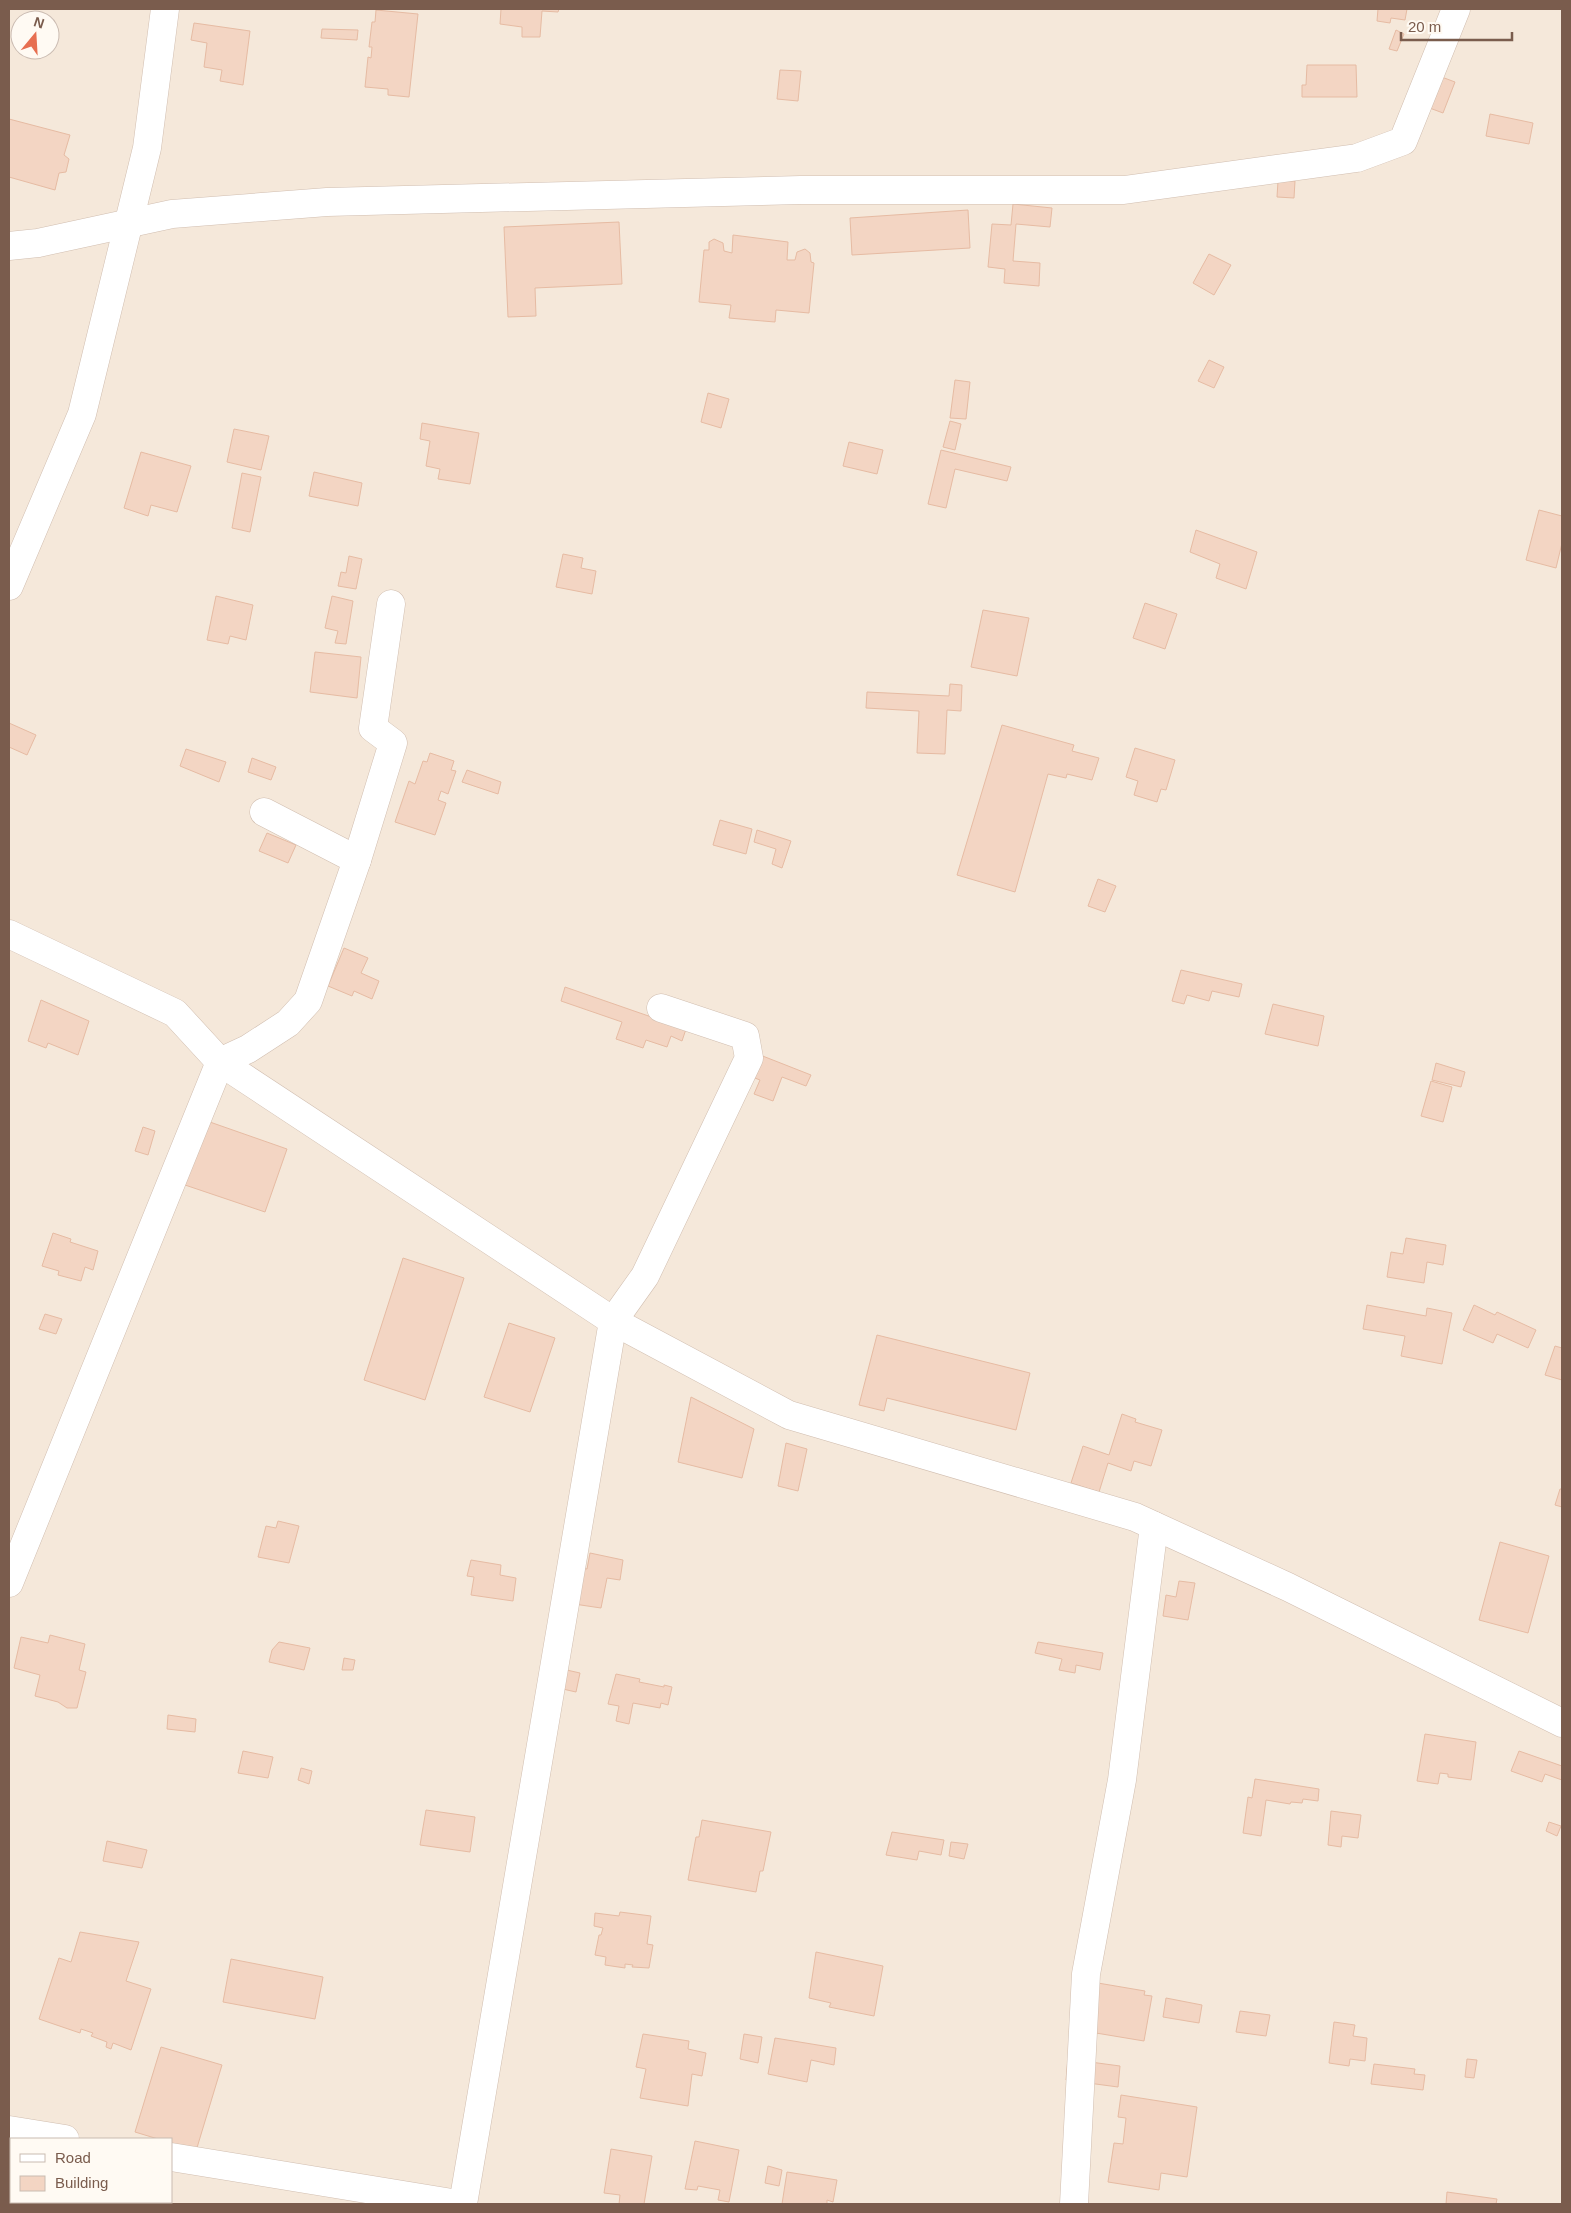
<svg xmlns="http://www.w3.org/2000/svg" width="1571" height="2213" viewBox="0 0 1571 2213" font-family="Arial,sans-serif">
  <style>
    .residential { fill: #f5e8da; fill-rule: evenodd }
    .building { fill: #f3d5c3; stroke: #e6bba3 }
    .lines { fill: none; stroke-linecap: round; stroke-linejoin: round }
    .street-casing { stroke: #d1beb0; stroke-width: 29 }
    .street { stroke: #fff; stroke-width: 28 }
  </style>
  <rect width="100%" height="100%" fill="#fdf6ec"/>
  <!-- residential -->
  <path class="residential" d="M 9,9 L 1562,9 L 1562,2204 L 9,2204 ZM 20,20 L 50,20 L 50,50 L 20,50 ZM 11,2139 L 171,2139 L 171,2202 L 11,2202 Z"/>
  <!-- building -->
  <g class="building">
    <path d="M 501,9 L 559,9 L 558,12 L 542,11 L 540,37 L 522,37 L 522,27 L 500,24 Z"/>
    <path d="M 1378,9 L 1407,9 L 1405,20 L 1391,18 L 1390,23 L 1377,21 Z"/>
    <path d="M 376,10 L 418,14 L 409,97 L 388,95 L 388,89 L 365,87 L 368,57 L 371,58 L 372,47 L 369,47 L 372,22 L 375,22 Z"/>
    <path d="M 194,23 L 250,31 L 243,85 L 220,81 L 222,70 L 204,67 L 207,43 L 191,40 Z"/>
    <path d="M 322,29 L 358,30 L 357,40 L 321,38 Z"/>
    <path d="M 1396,30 L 1404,34 L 1397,51 L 1389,49 Z"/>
    <path d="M 1307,65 L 1356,65 L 1357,97 L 1302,97 L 1302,85 L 1306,85 Z"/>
    <path d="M 780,70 L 801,71 L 798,101 L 777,99 Z"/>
    <path d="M 1439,76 L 1455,82 L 1443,113 L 1427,107 Z"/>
    <path d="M 1490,114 L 1533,123 L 1529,144 L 1486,136 Z"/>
    <path d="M 9,119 L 70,135 L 64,155 L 69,159 L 66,172 L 59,173 L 55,190 L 9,177 Z"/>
    <path d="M 1278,181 L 1295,181 L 1294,198 L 1277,197 Z"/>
    <path d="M 1013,204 L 1052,208 L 1050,227 L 1016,224 L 1013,261 L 1040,263 L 1039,286 L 1004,283 L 1005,269 L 988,267 L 992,224 L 1011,225 Z"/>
    <path d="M 968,210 L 970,248 L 852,255 L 850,218 Z"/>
    <path d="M 619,222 L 622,284 L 535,288 L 536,316 L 508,317 L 504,227 Z"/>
    <path d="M 733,235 L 788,242 L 787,260 L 795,260 L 797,252 L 805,249 L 810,253 L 811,262 L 814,263 L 809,313 L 776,310 L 775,322 L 751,320 L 729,318 L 731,305 L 699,302 L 704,250 L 709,250 L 709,242 L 714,239 L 723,243 L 724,251 L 732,253 Z"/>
    <path d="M 1209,254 L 1231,265 L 1214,295 L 1193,283 Z"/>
    <path d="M 1209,360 L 1224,367 L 1214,388 L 1198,381 Z"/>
    <path d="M 955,380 L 970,382 L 966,419 L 950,418 Z"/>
    <path d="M 708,393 L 729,399 L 721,428 L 701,422 Z"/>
    <path d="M 950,421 L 961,424 L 955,450 L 943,447 Z"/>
    <path d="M 422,423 L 479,433 L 470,484 L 438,479 L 440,469 L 426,466 L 430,441 L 420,439 Z"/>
    <path d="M 234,429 L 269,436 L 261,470 L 227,462 Z"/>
    <path d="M 849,442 L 883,450 L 877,474 L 843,466 Z"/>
    <path d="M 941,450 L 1011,467 L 1007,481 L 955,469 L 946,508 L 928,504 Z"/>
    <path d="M 141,452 L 191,466 L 177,512 L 151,505 L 148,516 L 124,508 Z"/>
    <path d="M 314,472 L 362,483 L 358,506 L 309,496 Z"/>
    <path d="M 242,473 L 261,477 L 250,532 L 232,528 Z"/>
    <path d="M 1539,510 L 1562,516 L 1562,543 L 1556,568 L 1526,560 Z"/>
    <path d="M 1196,530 L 1257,552 L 1246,589 L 1216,578 L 1220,564 L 1190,552 Z"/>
    <path d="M 563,554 L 583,558 L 581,568 L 596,571 L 592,594 L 556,587 Z"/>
    <path d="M 349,556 L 362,559 L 356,589 L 338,586 L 341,572 L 346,573 Z"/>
    <path d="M 216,596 L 253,605 L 246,640 L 230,636 L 228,644 L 207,640 Z"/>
    <path d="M 332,596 L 353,601 L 346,644 L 335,643 L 338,631 L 325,628 Z"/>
    <path d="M 1145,603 L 1177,614 L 1165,649 L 1133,638 Z"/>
    <path d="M 983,610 L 1029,618 L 1017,676 L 971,667 Z"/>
    <path d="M 315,652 L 361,657 L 357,698 L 310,692 Z"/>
    <path d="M 950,684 L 962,685 L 961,711 L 947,710 L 945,754 L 917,753 L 919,711 L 866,708 L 867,692 L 949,696 Z"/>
    <path d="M 9,723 L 36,735 L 27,755 L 9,747 Z"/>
    <path d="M 1002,725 L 1074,745 L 1072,751 L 1099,758 L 1092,780 L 1067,774 L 1066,778 L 1048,774 L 1015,892 L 957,875 Z"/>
    <path d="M 1135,748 L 1175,760 L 1166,790 L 1161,789 L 1157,802 L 1134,795 L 1138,781 L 1126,777 Z"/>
    <path d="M 186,749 L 226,762 L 219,782 L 180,766 Z"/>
    <path d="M 430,753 L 454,761 L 451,770 L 456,771 L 448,794 L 441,791 L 438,800 L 446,803 L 435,835 L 395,822 L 409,781 L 415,784 L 423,761 L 427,762 Z"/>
    <path d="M 252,758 L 276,767 L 271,780 L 248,772 Z"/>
    <path d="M 467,770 L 501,782 L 498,794 L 462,782 Z"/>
    <path d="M 720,820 L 752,829 L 746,854 L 713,845 Z"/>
    <path d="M 757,830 L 791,841 L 782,868 L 772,864 L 776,849 L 754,842 Z"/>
    <path d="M 267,833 L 296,845 L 288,863 L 259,851 Z"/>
    <path d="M 1098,879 L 1116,886 L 1105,912 L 1088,906 Z"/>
    <path d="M 344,948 L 368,958 L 361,973 L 379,981 L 372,999 L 354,991 L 352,996 L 328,986 Z"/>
    <path d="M 1181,970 L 1242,984 L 1239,997 L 1212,991 L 1209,1001 L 1187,995 L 1184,1004 L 1172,1001 Z"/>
    <path d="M 565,987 L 686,1029 L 682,1041 L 671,1036 L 667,1047 L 646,1040 L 643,1048 L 616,1039 L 622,1022 L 561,1001 Z"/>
    <path d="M 41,1000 L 89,1021 L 78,1055 L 48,1043 L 46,1048 L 28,1041 Z"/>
    <path d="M 1273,1004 L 1324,1016 L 1318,1046 L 1265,1034 Z"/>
    <path d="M 755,1053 L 811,1075 L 806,1086 L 782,1077 L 773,1101 L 754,1094 L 760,1080 L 747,1075 Z"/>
    <path d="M 1436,1063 L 1465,1072 L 1461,1087 L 1432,1080 Z"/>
    <path d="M 1431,1081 L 1452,1087 L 1443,1122 L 1421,1116 Z"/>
    <path d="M 207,1121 L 287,1149 L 265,1212 L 185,1185 Z"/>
    <path d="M 143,1127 L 155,1131 L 148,1155 L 135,1151 Z"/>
    <path d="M 53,1233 L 71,1239 L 70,1242 L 98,1251 L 93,1270 L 85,1267 L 81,1281 L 58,1275 L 59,1271 L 42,1266 Z"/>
    <path d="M 1406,1238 L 1446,1245 L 1443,1265 L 1427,1262 L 1424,1283 L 1387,1277 L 1391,1252 L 1403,1254 Z"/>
    <path d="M 403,1258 L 464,1278 L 425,1400 L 364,1380 Z"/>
    <path d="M 1367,1305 L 1426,1316 L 1427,1308 L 1452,1313 L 1442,1364 L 1401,1356 L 1405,1336 L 1363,1329 Z"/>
    <path d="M 1474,1305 L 1495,1315 L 1497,1312 L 1536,1330 L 1528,1348 L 1497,1334 L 1493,1343 L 1463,1330 Z"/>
    <path d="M 45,1314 L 62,1319 L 56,1334 L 39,1329 Z"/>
    <path d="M 509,1323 L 555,1338 L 530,1412 L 484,1397 Z"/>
    <path d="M 877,1335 L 1030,1373 L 1016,1430 L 887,1398 L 884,1411 L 859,1405 Z"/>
    <path d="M 1555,1346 L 1562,1348 L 1562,1380 L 1545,1375 Z"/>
    <path d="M 691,1397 L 754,1429 L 742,1478 L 678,1462 Z"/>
    <path d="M 1122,1414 L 1136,1419 L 1135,1422 L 1162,1430 L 1151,1466 L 1134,1461 L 1131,1471 L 1108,1463 L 1099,1492 L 1071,1483 L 1083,1446 L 1109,1455 Z"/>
    <path d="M 786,1443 L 807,1449 L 798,1491 L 778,1486 Z"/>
    <path d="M 1560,1489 L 1562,1489 L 1562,1507 L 1555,1505 Z"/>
    <path d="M 278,1521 L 299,1526 L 289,1563 L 258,1557 L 266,1526 L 276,1528 Z"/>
    <path d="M 1500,1542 L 1549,1556 L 1528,1633 L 1479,1620 Z"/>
    <path d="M 590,1553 L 623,1560 L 620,1580 L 607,1578 L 601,1608 L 574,1604 L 582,1568 L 587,1569 Z"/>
    <path d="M 471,1560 L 501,1565 L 500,1575 L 516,1578 L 513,1601 L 471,1595 L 474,1577 L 467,1576 Z"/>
    <path d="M 1179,1581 L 1195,1583 L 1188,1620 L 1163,1616 L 1166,1595 L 1176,1597 Z"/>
    <path d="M 50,1635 L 85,1644 L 79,1670 L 86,1672 L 77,1708 L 67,1708 L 58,1702 L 35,1696 L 40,1675 L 14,1668 L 21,1637 L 48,1643 Z"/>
    <path d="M 279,1642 L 310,1648 L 304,1670 L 269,1662 L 272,1650 Z"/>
    <path d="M 1038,1642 L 1103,1653 L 1100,1670 L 1076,1665 L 1075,1673 L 1059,1670 L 1062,1659 L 1035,1653 Z"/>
    <path d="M 344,1658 L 355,1660 L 353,1670 L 342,1670 Z"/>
    <path d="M 549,1666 L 580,1673 L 576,1692 L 545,1685 Z"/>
    <path d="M 616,1674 L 640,1679 L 639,1682 L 664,1687 L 664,1685 L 672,1687 L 668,1705 L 661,1703 L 660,1708 L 633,1703 L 629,1724 L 616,1721 L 619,1706 L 608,1704 Z"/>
    <path d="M 168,1715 L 196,1719 L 195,1732 L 167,1729 Z"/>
    <path d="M 1425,1734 L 1476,1742 L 1471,1780 L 1448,1777 L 1448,1774 L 1440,1773 L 1438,1784 L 1417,1781 Z"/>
    <path d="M 243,1751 L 273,1757 L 268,1778 L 238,1773 Z"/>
    <path d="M 1519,1751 L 1562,1766 L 1562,1780 L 1545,1774 L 1542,1782 L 1511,1771 Z"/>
    <path d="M 301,1768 L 312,1771 L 309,1784 L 298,1780 Z"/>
    <path d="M 1255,1779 L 1319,1789 L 1318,1801 L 1303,1799 L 1302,1803 L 1291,1802 L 1290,1804 L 1266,1800 L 1261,1836 L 1243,1833 L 1248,1797 L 1252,1798 Z"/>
    <path d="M 426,1810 L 475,1817 L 470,1852 L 420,1845 Z"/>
    <path d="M 1331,1811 L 1361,1815 L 1358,1838 L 1342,1836 L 1341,1847 L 1328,1845 Z"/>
    <path d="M 702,1820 L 771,1832 L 763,1871 L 760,1871 L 756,1892 L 688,1880 L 696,1837 L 699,1837 Z"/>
    <path d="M 1549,1822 L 1561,1826 L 1557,1836 L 1546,1831 Z"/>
    <path d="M 892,1832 L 944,1840 L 941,1855 L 919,1851 L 917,1860 L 886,1855 Z"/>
    <path d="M 107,1841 L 147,1850 L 142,1868 L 103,1861 Z"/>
    <path d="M 951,1842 L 968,1844 L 964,1859 L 949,1856 Z"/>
    <path d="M 620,1912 L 651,1916 L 647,1944 L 653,1945 L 649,1968 L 632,1967 L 633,1965 L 625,1964 L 625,1968 L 605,1965 L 606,1957 L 595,1955 L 599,1935 L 601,1935 L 603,1928 L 594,1926 L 595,1913 L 619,1916 Z"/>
    <path d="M 80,1932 L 139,1942 L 126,1981 L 151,1989 L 131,2050 L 113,2043 L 111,2049 L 106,2047 L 107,2042 L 91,2036 L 93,2033 L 81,2029 L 80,2033 L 39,2019 L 59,1958 L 71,1962 Z"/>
    <path d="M 816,1952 L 883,1966 L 874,2016 L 829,2007 L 831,2003 L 809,1998 Z"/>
    <path d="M 231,1959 L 323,1977 L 315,2019 L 223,2002 Z"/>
    <path d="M 1092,1982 L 1145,1991 L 1144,1995 L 1152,1996 L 1144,2041 L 1084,2031 Z"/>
    <path d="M 1166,1998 L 1202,2005 L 1199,2023 L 1163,2017 Z"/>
    <path d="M 1240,2011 L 1270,2015 L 1266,2036 L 1236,2032 Z"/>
    <path d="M 1334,2022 L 1355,2025 L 1353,2036 L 1367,2038 L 1365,2061 L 1350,2059 L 1349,2066 L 1329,2063 Z"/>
    <path d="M 643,2034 L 689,2041 L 688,2049 L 706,2053 L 702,2076 L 692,2074 L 688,2106 L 640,2098 L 646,2069 L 636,2067 Z"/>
    <path d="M 744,2034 L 762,2037 L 758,2063 L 740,2059 Z"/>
    <path d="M 775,2038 L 836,2048 L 834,2065 L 811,2060 L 807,2082 L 768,2074 Z"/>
    <path d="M 161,2047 L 222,2065 L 196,2151 L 171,2143 L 171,2139 L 158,2139 L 135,2132 Z"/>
    <path d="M 1068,2059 L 1120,2066 L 1118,2087 L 1066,2080 Z"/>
    <path d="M 1467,2059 L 1477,2060 L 1474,2078 L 1465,2077 Z"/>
    <path d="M 1374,2064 L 1415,2069 L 1414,2074 L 1425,2075 L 1423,2090 L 1371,2084 Z"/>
    <path d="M 1121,2095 L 1197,2107 L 1187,2177 L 1161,2173 L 1159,2190 L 1108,2182 L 1114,2143 L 1123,2144 L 1126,2118 L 1118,2117 Z"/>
    <path d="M 695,2141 L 739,2150 L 729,2202 L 718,2200 L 720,2190 L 698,2186 L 697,2190 L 685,2189 Z"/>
    <path d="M 611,2149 L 652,2156 L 644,2204 L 619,2204 L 620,2195 L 604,2193 Z"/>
    <path d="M 768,2166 L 782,2170 L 779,2186 L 765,2183 Z"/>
    <path d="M 787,2172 L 837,2180 L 833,2202 L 827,2200 L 827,2204 L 782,2204 Z"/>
    <path d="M 1447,2192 L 1497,2199 L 1496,2204 L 1446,2204 Z"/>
  </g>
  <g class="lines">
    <defs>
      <g id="street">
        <path d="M 9,246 L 38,243 L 172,214 L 327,202 L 801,190 L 1124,190 L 1357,158 L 1403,141 L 1456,9"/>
        <path d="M 9,586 L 82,414 L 147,148 L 165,9"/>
        <path d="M 264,812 L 357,860"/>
        <path d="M 9,934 L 175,1013 L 220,1062 L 613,1321 L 789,1415 L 1135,1517 L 1288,1587 L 1562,1723"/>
        <path d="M 9,1583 L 220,1062 L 248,1049 L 288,1023 L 308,1001 L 357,860 L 393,743 L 373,728 L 391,604"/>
        <path d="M 9,2130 L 65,2139"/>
        <path d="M 171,2157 L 458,2204"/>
        <path d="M 463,2204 L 613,1321 L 645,1276 L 749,1058 L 745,1036 L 661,1008"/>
        <path d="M 1074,2204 L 1086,1974 L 1122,1780 L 1154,1526"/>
      </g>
    </defs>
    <!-- street casing -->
    <use href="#street" class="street-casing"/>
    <!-- street -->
    <use href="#street" class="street"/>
  </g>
  <!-- border -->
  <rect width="1571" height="2213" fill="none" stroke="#7a5c4d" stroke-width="20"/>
  <!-- legend -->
  <rect x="10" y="2138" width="162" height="65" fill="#fffaf3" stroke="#cabbb1"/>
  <rect x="20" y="2154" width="25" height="8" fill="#ffffff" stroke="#cabbb1"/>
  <text x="55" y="2163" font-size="15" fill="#7a5c4d">Road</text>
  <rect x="20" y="2176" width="25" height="15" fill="#f3d5c3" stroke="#cabbb1"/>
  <text x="55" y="2188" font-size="15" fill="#7a5c4d">Building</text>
  <!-- north arrow -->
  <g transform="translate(35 35) rotate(18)"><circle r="24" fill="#fffaf3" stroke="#cabbb1"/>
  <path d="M0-4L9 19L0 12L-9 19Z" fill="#e76f51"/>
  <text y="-8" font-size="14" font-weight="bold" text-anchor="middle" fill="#7a5c4d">N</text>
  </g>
  <!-- scale -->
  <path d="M1401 32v8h111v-8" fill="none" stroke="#7a5c4d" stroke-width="2.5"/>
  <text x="1408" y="32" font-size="15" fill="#7a5c4d" stroke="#fffaf3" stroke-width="4" paint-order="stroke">20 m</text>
</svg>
